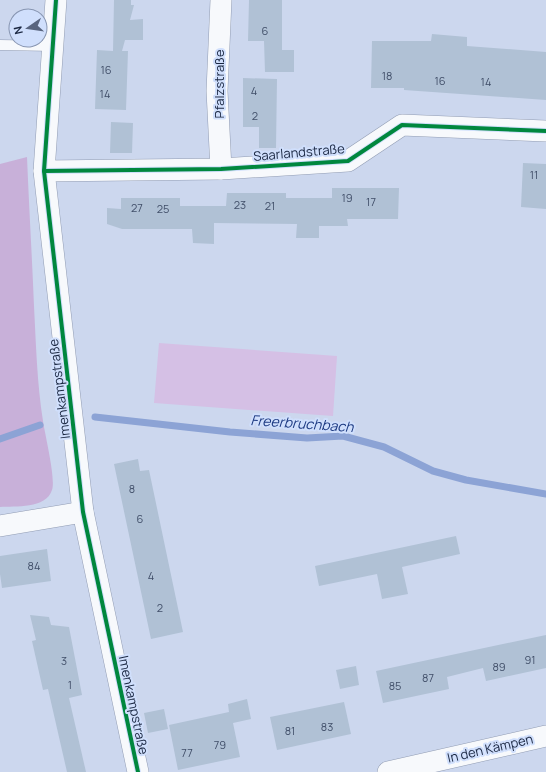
<svg xmlns="http://www.w3.org/2000/svg" width="546" height="772" viewBox="0 0 546 772" font-family="Manrope,sans-serif">
  <style>
    .green { fill: #d5c0e5 }
    .forest { fill: #c8b0d9 }
    .lines { fill: none; stroke-linecap: round; stroke-linejoin: round }
    .stream { stroke: #8ca3d5; stroke-width: 7 }
    .building { fill: #b0c1d5 }
    .lane-casing { stroke: #919cb3; stroke-width: 11 }
    .street-casing { stroke: #919cb3; stroke-width: 22 }
    .lane { stroke: #f7f9fc; stroke-width: 10 }
    .street { stroke: #f7f9fc; stroke-width: 21 }
    .cycleway-casing { stroke: #d0dffc; stroke-width: 6 }
    .cycleway { stroke: #00873e; stroke-width: 4 }
    .labels { text-anchor: middle; dominant-baseline: central; stroke-width: 4; stroke-linejoin: round; paint-order: stroke }
    .number-label { font-size: 11px; fill: #404e68 }
    .street-label { font-size: 13px; fill: #192641; stroke: #d0dffc }
    .water-label { font-size: 14px; font-style: italic; fill: #1d3a82; stroke: #d0dffc }
  </style>
  <rect width="100%" height="100%" fill="#ccd7ee"/>
  <!-- green -->
  <path class="green" d="M 159,343 L 337,356 L 333,416 L 154,403 Z"/>
  <!-- forest -->
  <path class="forest" d="M 27,157 C 29,207 32,256 34,306 C 36,344 37,383 43,421 C 45,435 56,479 52,490 C 46,509 15,506 0,507 L 0,164 Z"/>
  <g class="lines">
    <!-- stream -->
    <g class="stream">
      <path d="M 95,417 L 230,432 L 307,438 L 343,436 L 384,447 L 433,471 L 466,480 L 546,494"/>
      <path d="M 0,439 L 40,425"/>
    </g>
  </g>
  <!-- building -->
  <g class="building">
    <path d="M 114,0 L 131,0 L 131,5 L 134,5 L 130,20 L 143,19 L 143,40 L 125,40 L 122,51 L 128,51 L 126,110 L 95,109 L 97,50 L 113,51 Z"/>
    <path d="M 249,0 L 282,0 L 282,50 L 294,50 L 294,72 L 265,72 L 264,41 L 248,41 Z"/>
    <path d="M 432,34 L 467,37 L 467,46 L 546,52 L 546,100 L 404,90 L 404,88 L 371,88 L 372,41 L 431,41 Z"/>
    <path d="M 243,78 L 277,79 L 276,148 L 259,148 L 259,127 L 243,127 Z"/>
    <path d="M 111,122 L 133,123 L 132,153 L 110,153 Z"/>
    <path d="M 523,163 L 546,164 L 546,209 L 521,207 Z"/>
    <path d="M 332,188 L 399,188 L 398,219 L 347,219 L 348,226 L 319,226 L 319,238 L 296,238 L 297,224 L 214,223 L 214,244 L 193,243 L 192,229 L 122,229 L 107,224 L 107,208 L 121,209 L 121,198 L 180,198 L 180,206 L 226,206 L 227,193 L 286,193 L 286,198 L 332,198 Z"/>
    <path d="M 138,459 L 140,471 L 149,470 L 183,632 L 151,639 L 114,464 Z"/>
    <path d="M 456,536 L 460,554 L 402,567 L 408,594 L 382,599 L 377,574 L 319,586 L 315,566 Z"/>
    <path d="M 47,549 L 51,581 L 2,588 L 0,574 L 0,556 Z"/>
    <path d="M 30,615 L 49,617 L 51,625 L 69,627 L 82,695 L 69,698 L 86,772 L 67,772 L 48,689 L 43,690 L 32,641 L 36,640 Z"/>
    <path d="M 546,635 L 546,668 L 486,681 L 483,668 L 447,677 L 449,689 L 383,703 L 376,671 Z"/>
    <path d="M 356,666 L 359,685 L 340,689 L 336,670 Z"/>
    <path d="M 247,699 L 251,719 L 233,723 L 240,757 L 178,770 L 169,725 L 229,712 L 228,704 Z"/>
    <path d="M 344,702 L 351,734 L 277,750 L 270,717 Z"/>
    <path d="M 164,709 L 168,729 L 148,733 L 144,713 Z"/>
  </g>
  <g class="lines">
    <defs>
      <path id="lane" d="M 0,45 L 53,46"/>
      <g id="street">
        <path d="M 56,0 L 44,171 L 83,512 L 138,772"/>
        <path d="M 221,0 L 217,91 L 221,169"/>
        <path d="M 44,171 L 221,169 L 348,161 L 402,125 L 546,131"/>
        <path d="M 0,526 L 83,512"/>
        <path d="M 388,772 L 546,736"/>
      </g>
    </defs>
    <!-- lane casing -->
    <use href="#lane" class="lane-casing"/>
    <!-- street casing -->
    <use href="#street" class="street-casing"/>
    <!-- lane -->
    <use href="#lane" class="lane"/>
    <!-- street -->
    <use href="#street" class="street"/>
    <defs>
      <g id="cycleway">
        <path d="M 56,0 L 44,171 L 83,512 L 138,772"/>
        <path d="M 44,171 L 221,169 L 348,161 L 402,125 L 546,131"/>
      </g>
    </defs>
    <!-- cycleway casing -->
    <use href="#cycleway" class="cycleway-casing"/>
    <!-- cycleway -->
    <use href="#cycleway" class="cycleway"/>
  </g>
  <g class="labels">
    <!-- number labels -->
    <g class="number-label">
      <text x="265" y="30">6</text>
      <text x="106" y="69">16</text>
      <text x="387" y="75">18</text>
      <text x="440" y="80">16</text>
      <text x="486" y="81">14</text>
      <text x="254" y="90">4</text>
      <text x="105" y="93">14</text>
      <text x="255" y="115">2</text>
      <text x="534" y="174">11</text>
      <text x="347" y="197">19</text>
      <text x="371" y="201">17</text>
      <text x="240" y="204">23</text>
      <text x="270" y="205">21</text>
      <text x="137" y="207">27</text>
      <text x="163" y="208">25</text>
      <text x="132" y="488">8</text>
      <text x="140" y="518">6</text>
      <text x="34" y="565">84</text>
      <text x="151" y="575">4</text>
      <text x="160" y="607">2</text>
      <text x="530" y="659">91</text>
      <text x="64" y="660">3</text>
      <text x="499" y="666">89</text>
      <text x="428" y="677">87</text>
      <text x="70" y="684">1</text>
      <text x="395" y="685">85</text>
      <text x="327" y="726">83</text>
      <text x="290" y="730">81</text>
      <text x="220" y="744">79</text>
      <text x="187" y="752">77</text>
    </g>
    <!-- street labels -->
    <g class="street-label">
      <text transform="translate(219 84) rotate(-90)">Pfalzstraße</text>
      <text transform="translate(299 152) rotate(-5)">Saarlandstraße</text>
      <text transform="translate(59 389) rotate(-97)">Imenkampstraße</text>
      <text transform="translate(134 705) rotate(78)">Imenkampstraße</text>
      <text transform="translate(490 748) rotate(-13)">In den Kämpen</text>
    </g>
    <!-- water labels -->
    <g class="water-label">
      <text transform="translate(302 423) rotate(4)">Freerbruchbach</text>
    </g>
  </g>
  <!-- north arrow -->
  <g transform="translate(28 28) rotate(257)"><circle r="19" fill="#d0dffc" stroke="#8795b1"/>
  <path d="M0-3L7 15L0 10L-7 15Z" fill="#58647e"/>
  <text y="-6" font-size="11" font-weight="bold" text-anchor="middle" fill="#192641">N</text>
  </g>
</svg>
